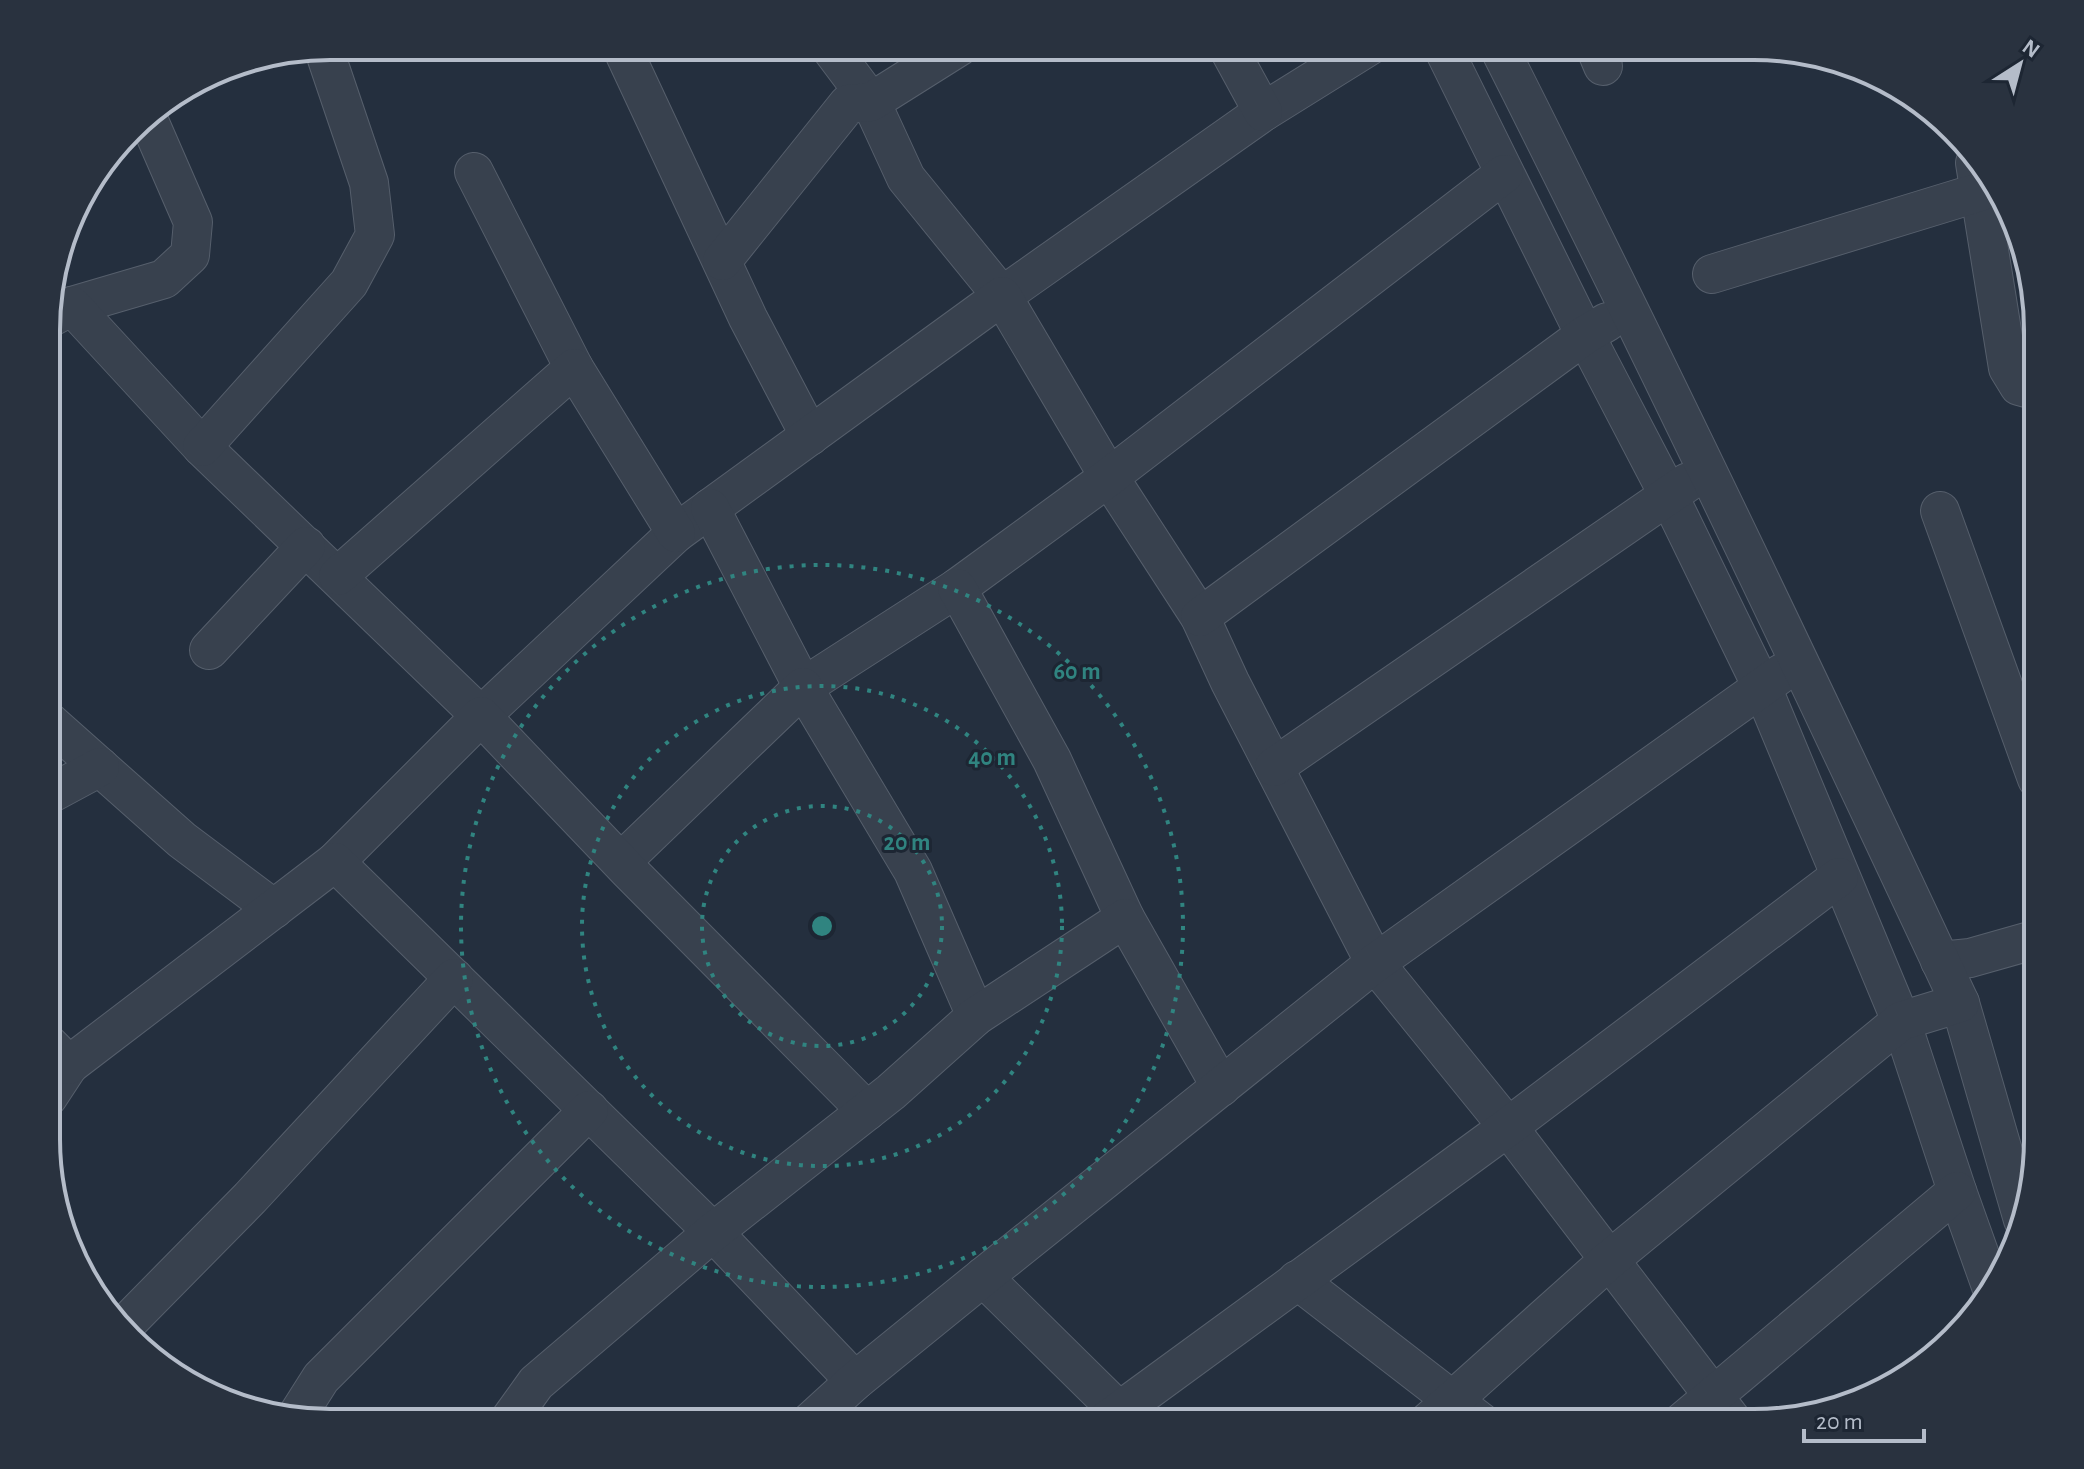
<svg xmlns="http://www.w3.org/2000/svg" width="2084" height="1469" viewBox="0 0 2084 1469" font-family="'Alegreya Sans',sans-serif">
  <style>
    .lines { fill: none; stroke-linecap: round; stroke-linejoin: round }
    .minor-casing { stroke: #565f6c; stroke-width: 40 }
    .minor { stroke: #38414e; stroke-width: 38 }
    .ring { fill: none; stroke: #308480; stroke-width: 4; stroke-dasharray: 4 8 }
    .rim { fill: none; stroke: #b4bcc9; stroke-width: 4 }
    .centre { fill: #308480; stroke: #1d2633; stroke-width: 4 }
    .ring-label { font-size: 24px; text-anchor: middle; font-weight: bold; fill: #308480; stroke: #1d2633; stroke-width: 6; stroke-linejoin: round; paint-order: stroke }
  </style>
  <rect width="100%" height="100%" fill="#242f3e"/>
  <g class="lines">
    <defs>
      <g id="minor">
        <path d="M 621,46 L 748,318 L 810,436"/>
        <path d="M 829,46 L 871,102 L 906,178 L 1002,296 L 1263,112 L 1369,46"/>
        <path d="M 1227,46 L 1263,112"/>
        <path d="M 1442,46 L 1585,335 L 1668,494 L 1762,687 L 1901,1021 L 1957,1191 L 1992,1289"/>
        <path d="M 1595,47 L 1603,66"/>
        <path d="M 1975,163 L 2008,368 L 2019,386 L 2037,391"/>
        <path d="M 474,172 L 574,368"/>
        <path d="M 722,261 L 848,104 L 871,102 L 960,46"/>
        <path d="M 1712,274 L 1980,192"/>
        <path d="M 72,306 L 164,279 L 190,255 L 193,222 L 146,114"/>
        <path d="M 48,319 L 72,306 L 202,447 L 481,716 L 676,533 L 1002,296 L 1109,477 L 1200,617 L 1230,682 L 1375,963 L 1508,1127 L 1734,1423"/>
        <path d="M 202,447 L 349,283 L 375,235 L 369,183 L 323,47"/>
        <path d="M 710,508 L 803,687 L 957,588 L 1109,477 L 1504,174"/>
        <path d="M 1940,511 L 2037,779"/>
        <path d="M 338,576 L 574,368 L 676,533"/>
        <path d="M 957,588 L 1052,760 L 1125,918"/>
        <path d="M 1200,617 L 1585,335 L 1607,322"/>
        <path d="M 209,650 L 306,546"/>
        <path d="M 48,721 L 182,840 L 274,909"/>
        <path d="M 1274,767 L 1688,482"/>
        <path d="M 48,795 L 100,767"/>
        <path d="M 622,861 L 803,687 L 913,871 L 976,1016"/>
        <path d="M 335,862 L 481,716 L 628,870 L 867,1111"/>
        <path d="M 1940,961 L 1970,958 L 2037,939"/>
        <path d="M 1960,1003 L 2023,1220"/>
        <path d="M 48,1044 L 69,1065 L 48,1097"/>
        <path d="M 69,1065 L 335,862 L 713,1232 L 855,1381"/>
        <path d="M 983,1277 L 1118,1410 L 1136,1423"/>
        <path d="M 1297,1280 L 1482,1423"/>
        <path d="M 124,1326 L 250,1198 L 454,978"/>
        <path d="M 295,1419 L 321,1378 L 589,1110"/>
        <path d="M 508,1422 L 536,1383 L 713,1232 L 891,1092 L 976,1016 L 1125,918 L 1221,1087"/>
        <path d="M 809,1423 L 855,1381 L 983,1277 L 1375,963 L 1782,673"/>
        <path d="M 1103,1423 L 1508,1127 L 1839,877"/>
        <path d="M 1427,1423 L 1608,1261 L 1901,1021 L 1960,1003 C 1810,682 1658,363 1498,46"/>
        <path d="M 1681,1423 L 1957,1191"/>
      </g>
    </defs>
    <!-- minor casing -->
    <use href="#minor" class="minor-casing"/>
    <!-- minor -->
    <use href="#minor" class="minor"/>
  </g>
  <!-- distance rings -->
  <g class="ring">
    <circle cx="822" cy="926" r="120"/>
    <circle cx="822" cy="926" r="240"/>
    <circle cx="822" cy="926" r="361"/>
  </g>
  <!-- crop -->
  <path d="M0 0H2084V1469H0ZM330 60H1754A270 270 0 0 1 2024 330V1139A270 270 0 0 1 1754 1409H330A270 270 0 0 1 60 1139V330A270 270 0 0 1 330 60Z" fill="#29323f" fill-rule="evenodd"/>
  <path class="rim" d="M330 60H1754A270 270 0 0 1 2024 330V1139A270 270 0 0 1 1754 1409H330A270 270 0 0 1 60 1139V330A270 270 0 0 1 330 60Z"/>
  <circle cx="822" cy="926" r="12" class="centre"/>
  <g class="ring-label">
    <text x="1077" y="679">60 m</text>
    <text x="992" y="765">40 m</text>
    <text x="907" y="850">20 m</text>
  </g>
  <!-- north arrow -->
  <g transform="translate(2020 64) rotate(36)" stroke="#1d2633" stroke-width="6" paint-order="stroke">
  <path d="M0-6L14 30L0 20L-14 30Z" fill="#b4bcc9"/>
  <text y="-12" font-size="22" font-weight="bold" text-anchor="middle" fill="#b4bcc9">N</text>
  </g>
  <!-- scale -->
  <path d="M1804 1429v12h120v-12" fill="none" stroke="#b4bcc9" stroke-width="4"/>
  <text x="1816" y="1429" font-size="24" fill="#b4bcc9" stroke="#1d2633" stroke-width="6" paint-order="stroke">20 m</text>
</svg>
